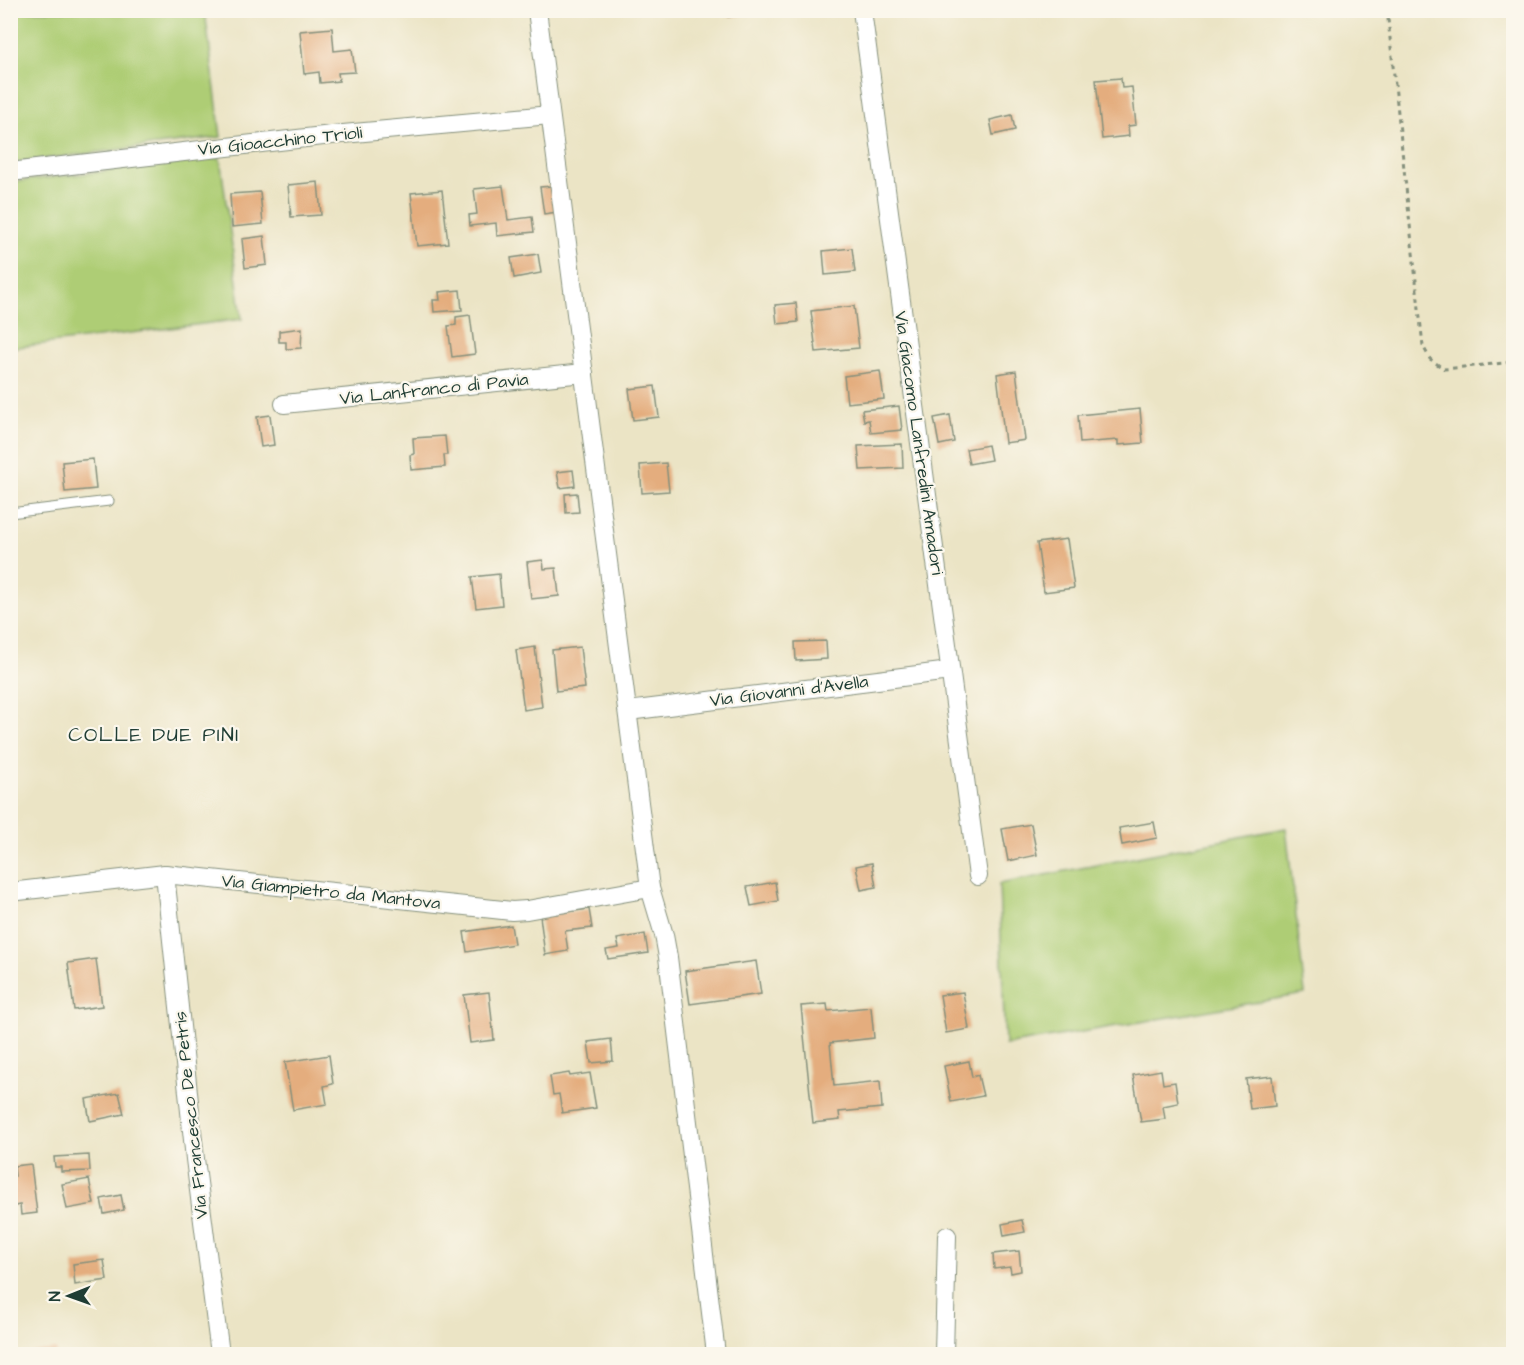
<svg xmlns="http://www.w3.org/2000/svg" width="1524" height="1365" viewBox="0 0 1524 1365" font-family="'Architects Daughter',sans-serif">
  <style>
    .green { fill: #aecd75; stroke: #668554; stroke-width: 1.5 }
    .building { fill: #e4ad7e }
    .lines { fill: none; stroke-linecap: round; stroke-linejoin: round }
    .service-casing { stroke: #85907c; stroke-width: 11 }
    .minor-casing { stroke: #85907c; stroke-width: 20 }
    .path { stroke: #85907c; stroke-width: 3; stroke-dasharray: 4.5 4.5; stroke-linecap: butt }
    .service { stroke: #fff; stroke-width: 9 }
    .minor { stroke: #fff; stroke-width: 18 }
    .labels { text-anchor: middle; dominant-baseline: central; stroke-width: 4.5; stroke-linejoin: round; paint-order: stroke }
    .street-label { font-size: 18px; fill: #1f3d34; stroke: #fbf7ec }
    .neighbourhood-label { font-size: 20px; letter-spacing: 1.5px; fill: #1f3d34; stroke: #fbf7ec }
  </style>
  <rect width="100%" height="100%" fill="#fbf7ec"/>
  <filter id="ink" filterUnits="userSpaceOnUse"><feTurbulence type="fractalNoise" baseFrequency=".0167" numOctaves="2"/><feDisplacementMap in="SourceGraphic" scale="12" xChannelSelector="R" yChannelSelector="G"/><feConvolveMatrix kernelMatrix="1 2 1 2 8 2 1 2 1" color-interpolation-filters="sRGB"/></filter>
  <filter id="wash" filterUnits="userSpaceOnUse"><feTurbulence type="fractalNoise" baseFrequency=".008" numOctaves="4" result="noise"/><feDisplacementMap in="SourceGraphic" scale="24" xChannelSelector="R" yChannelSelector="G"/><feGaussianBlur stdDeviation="1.35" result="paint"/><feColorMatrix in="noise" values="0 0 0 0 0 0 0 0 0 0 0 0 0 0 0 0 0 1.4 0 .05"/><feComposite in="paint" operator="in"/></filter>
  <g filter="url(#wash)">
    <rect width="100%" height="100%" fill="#ebe4c5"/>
    <!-- green -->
    <g class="green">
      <path d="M 10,11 L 205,11 L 221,137 L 11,163 Z"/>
      <path d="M 220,158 L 242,319 L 11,348 L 11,182 Z"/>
      <path d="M 1286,828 L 1305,994 L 1005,1045 L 999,884 Z"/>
    </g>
    <g id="blocks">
      <!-- building -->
      <g class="building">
        <path d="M 727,10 L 761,10 L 762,12 L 728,17 Z"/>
        <path d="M 332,28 L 334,51 L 352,49 L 355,72 L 338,73 L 339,81 L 320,83 L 319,72 L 304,74 L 300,31 Z"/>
        <path d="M 1121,78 L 1122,88 L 1132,87 L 1136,125 L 1128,126 L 1129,136 L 1102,139 L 1096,80 Z"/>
        <path d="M 1012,115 L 1015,130 L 993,135 L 990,120 Z"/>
        <path d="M 318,182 L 321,215 L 291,217 L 288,185 Z"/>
        <path d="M 503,186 L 508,220 L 532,217 L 534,232 L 497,236 L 496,223 L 470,226 L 469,215 L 477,214 L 474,189 Z"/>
        <path d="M 553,186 L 557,212 L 544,214 L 540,187 Z"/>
        <path d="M 442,190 L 448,243 L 417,246 L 411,193 Z"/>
        <path d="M 260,192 L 263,224 L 232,227 L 230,194 Z"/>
        <path d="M 264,236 L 267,265 L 245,268 L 242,239 Z"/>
        <path d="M 852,248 L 855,272 L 825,275 L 823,251 Z"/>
        <path d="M 538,254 L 541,273 L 514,278 L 511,258 Z"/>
        <path d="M 460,290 L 462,310 L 434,312 L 433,300 L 440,300 L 439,292 Z"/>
        <path d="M 796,303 L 798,322 L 777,324 L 775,305 Z"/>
        <path d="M 854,306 L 859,348 L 816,352 L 811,311 Z"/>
        <path d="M 470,315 L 475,354 L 452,357 L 448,326 L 456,325 L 456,317 Z"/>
        <path d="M 302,328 L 301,348 L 286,349 L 286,342 L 279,342 L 279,331 Z"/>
        <path d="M 880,371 L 884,399 L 847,403 L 844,376 Z"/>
        <path d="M 1016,371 L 1025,440 L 1005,443 L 997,374 Z"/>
        <path d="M 655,386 L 659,417 L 633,420 L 629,389 Z"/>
        <path d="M 899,406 L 902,430 L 871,433 L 869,420 L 864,421 L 862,410 Z"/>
        <path d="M 1140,409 L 1143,443 L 1118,445 L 1118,440 L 1080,443 L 1078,415 Z"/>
        <path d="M 270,415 L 274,445 L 261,447 L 257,417 Z"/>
        <path d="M 950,415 L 954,442 L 939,445 L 934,418 Z"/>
        <path d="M 445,436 L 447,455 L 444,455 L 445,467 L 411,470 L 410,455 L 414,454 L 413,438 Z"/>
        <path d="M 902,444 L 903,468 L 860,470 L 858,446 Z"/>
        <path d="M 988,445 L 991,460 L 969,464 L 966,449 Z"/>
        <path d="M 93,459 L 96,489 L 65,492 L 62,462 Z"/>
        <path d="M 666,463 L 669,491 L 642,493 L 640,465 Z"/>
        <path d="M 573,470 L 575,486 L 560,488 L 557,472 Z"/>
        <path d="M 577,493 L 579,512 L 566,513 L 565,494 Z"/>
        <path d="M 1067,539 L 1074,588 L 1044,592 L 1037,543 Z"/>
        <path d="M 543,560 L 544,569 L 556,568 L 559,596 L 531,599 L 527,562 Z"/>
        <path d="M 499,574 L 502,605 L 476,608 L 472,577 Z"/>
        <path d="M 826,641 L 827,659 L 796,661 L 795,642 Z"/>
        <path d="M 535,647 L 542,707 L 524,710 L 516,650 Z"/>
        <path d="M 580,647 L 585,688 L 556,691 L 552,650 Z"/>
        <path d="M 1154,822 L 1157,838 L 1122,845 L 1119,828 Z"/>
        <path d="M 1031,824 L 1037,855 L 1008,861 L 1002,829 Z"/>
        <path d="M 872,863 L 876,887 L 861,890 L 856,866 Z"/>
        <path d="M 775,882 L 778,901 L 751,906 L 747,887 Z"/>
        <path d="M 589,909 L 592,928 L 565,931 L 568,951 L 545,955 L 540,916 Z"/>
        <path d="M 511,925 L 514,944 L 467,952 L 464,932 Z"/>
        <path d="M 645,934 L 648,953 L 608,959 L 606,950 L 619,948 L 617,939 Z"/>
        <path d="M 96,959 L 102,1006 L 74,1010 L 68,963 Z"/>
        <path d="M 756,961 L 761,994 L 690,1004 L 685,971 Z"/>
        <path d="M 489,992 L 494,1040 L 470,1043 L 464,995 Z"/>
        <path d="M 963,992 L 969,1029 L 946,1033 L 940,995 Z"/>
        <path d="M 827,1004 L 828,1011 L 871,1007 L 874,1038 L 830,1043 L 834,1086 L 880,1081 L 882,1108 L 839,1112 L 840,1120 L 813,1123 L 801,1006 Z"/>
        <path d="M 611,1039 L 613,1061 L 591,1063 L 588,1042 Z"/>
        <path d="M 329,1055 L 333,1084 L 324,1086 L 327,1104 L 293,1110 L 285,1062 Z"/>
        <path d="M 969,1061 L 972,1077 L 978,1075 L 983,1096 L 951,1102 L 944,1066 Z"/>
        <path d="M 1161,1070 L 1163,1084 L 1175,1082 L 1178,1103 L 1163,1106 L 1165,1119 L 1141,1122 L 1133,1075 Z"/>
        <path d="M 569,1073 L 570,1076 L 590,1073 L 596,1108 L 562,1113 L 559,1094 L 553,1095 L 550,1076 Z"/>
        <path d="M 1272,1076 L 1275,1106 L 1250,1109 L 1246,1079 Z"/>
        <path d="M 119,1093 L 124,1114 L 90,1121 L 86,1099 Z"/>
        <path d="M 89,1155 L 90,1171 L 61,1172 L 61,1167 L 55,1167 L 54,1157 Z"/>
        <path d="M 31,1164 L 37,1213 L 21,1215 L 20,1205 L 10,1207 L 10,1176 L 15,1176 L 14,1166 Z"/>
        <path d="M 89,1179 L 94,1204 L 67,1209 L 62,1184 Z"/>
        <path d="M 121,1195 L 124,1210 L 104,1214 L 101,1199 Z"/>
        <path d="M 1022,1220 L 1025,1232 L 1004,1236 L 1002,1224 Z"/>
        <path d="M 1019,1251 L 1021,1271 L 1011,1273 L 1010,1267 L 994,1269 L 993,1254 Z"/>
        <path d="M 104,1260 L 107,1280 L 75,1285 L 73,1264 Z"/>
        <path d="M 56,1349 L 57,1354 L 24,1354 L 24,1353 Z"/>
        <path d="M 270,1350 L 270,1354 L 249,1354 L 249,1353 Z"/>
      </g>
    </g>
  </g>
  <g filter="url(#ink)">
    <use href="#blocks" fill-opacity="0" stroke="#85907c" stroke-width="1.5"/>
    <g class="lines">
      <defs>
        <path id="service" d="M 10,513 L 109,501"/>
        <g id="minor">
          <path d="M 537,10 L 650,888 L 664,935 L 668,957 L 716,1354"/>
          <path d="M 862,10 L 978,876"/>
          <path d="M 10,172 L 332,135 L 550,115"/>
          <path d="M 284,404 L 584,373"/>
          <path d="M 628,711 L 950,671"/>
          <path d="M 165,874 L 195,1159 L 220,1354"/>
          <path d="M 10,892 L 165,874 L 512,911 L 527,910 L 650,888"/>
          <path d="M 944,1354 L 947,1236"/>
        </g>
      </defs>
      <!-- service casing -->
      <use href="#service" class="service-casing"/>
      <!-- minor casing -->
      <use href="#minor" class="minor-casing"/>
      <!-- path -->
      <path class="path" d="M 1387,10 L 1423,346 L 1430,359 L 1444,369 L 1514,362"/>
      <!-- service -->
      <use href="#service" class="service"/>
      <!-- minor -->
      <use href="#minor" class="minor"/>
    </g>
  </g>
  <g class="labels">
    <!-- street labels -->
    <g class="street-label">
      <text transform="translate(280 141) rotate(-6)">Via Gioacchino Trioli</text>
      <text transform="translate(434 389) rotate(-6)">Via Lanfranco di Pavia</text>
      <text transform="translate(919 443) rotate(82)">Via Giacomo Lanfredini Amadori</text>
      <text transform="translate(789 691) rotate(-7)">Via Giovanni d'Avella</text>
      <text transform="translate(331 892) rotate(6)">Via Giampietro da Mantova</text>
      <text transform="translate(191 1115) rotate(-96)">Via Francesco De Petris</text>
    </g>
    <!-- neighbourhood labels -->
    <g class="neighbourhood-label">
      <text x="154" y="735">COLLE DUE PINI</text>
    </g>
  </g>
  <!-- margin -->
  <rect width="1524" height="1365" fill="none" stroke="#fbf7ec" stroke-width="36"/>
  <!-- north arrow -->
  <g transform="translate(69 1296) rotate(269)" stroke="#fbf7ec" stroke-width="4.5" paint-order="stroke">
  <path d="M0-4.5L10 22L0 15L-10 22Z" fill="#1f3d34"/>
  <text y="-9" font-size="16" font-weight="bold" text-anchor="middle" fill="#1f3d34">N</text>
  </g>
</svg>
